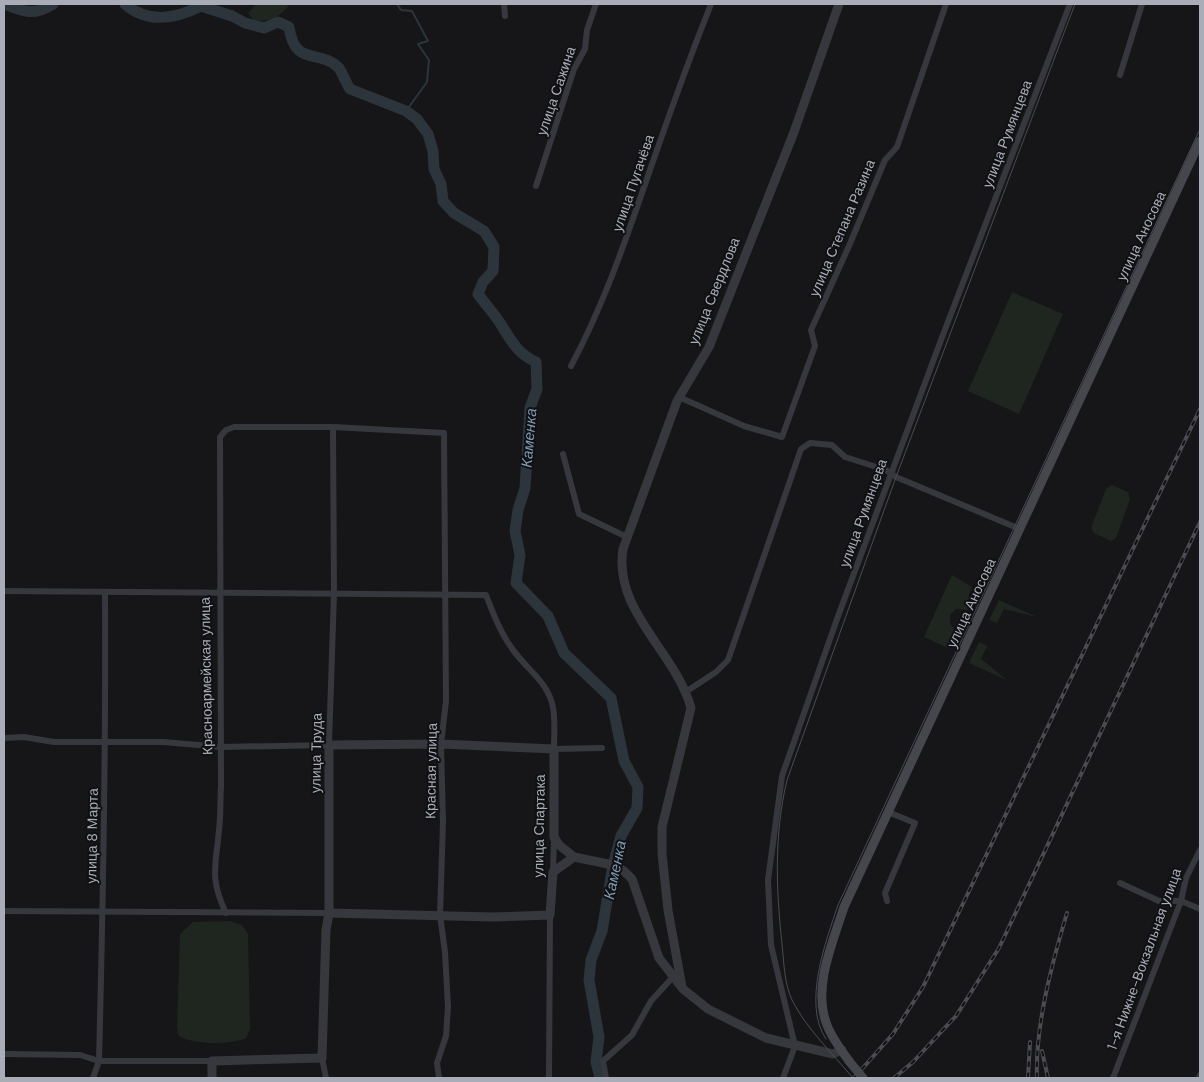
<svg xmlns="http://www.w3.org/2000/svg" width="1204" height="1082" viewBox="0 0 1204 1082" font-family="'DM Sans',sans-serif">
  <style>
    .green { fill: #1e261f }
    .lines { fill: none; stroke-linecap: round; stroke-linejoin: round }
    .stream { stroke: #2c353c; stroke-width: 2 }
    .river { stroke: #2c353c; stroke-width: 11 }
    .minor { stroke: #37383d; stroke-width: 6 }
    .tertiary { stroke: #37383d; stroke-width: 9 }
    .secondary { stroke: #45474d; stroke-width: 9 }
    .tram { stroke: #4a4c52; stroke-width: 1 }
    .rail-casing { stroke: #4a4c52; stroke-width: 4 }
    .rail { stroke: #111113; stroke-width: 2; stroke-dasharray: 5.5; stroke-linecap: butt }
    .secondary-bridge { stroke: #45474d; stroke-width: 9 }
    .labels { text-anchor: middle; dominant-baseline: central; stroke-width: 4; stroke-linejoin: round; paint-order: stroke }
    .street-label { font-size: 14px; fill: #a8adb8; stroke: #111113 }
    .water-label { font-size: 15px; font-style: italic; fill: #7f9bb3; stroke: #111113 }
  </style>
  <rect width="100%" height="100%" fill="#161618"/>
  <!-- green -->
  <g class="green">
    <path d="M 256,4 L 290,4 C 280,17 270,22 254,21 L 248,13 Z"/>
    <path d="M 1012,292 L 1063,314 L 1019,414 L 968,391 Z"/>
    <path d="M 1112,485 L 1128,492 L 1130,499 L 1116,538 L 1111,541 L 1094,533 L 1091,528 L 1106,489 Z"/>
    <path d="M 952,575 L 972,587 L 968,596 L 972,598 L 967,610 L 956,609 L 950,615 L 950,624 L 956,631 L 948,648 L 924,637 Z"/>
    <path d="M 999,600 L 1037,617 L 1004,609 L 997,623 L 989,620 Z"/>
    <path d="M 979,642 L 987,646 L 981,659 L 1007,680 L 969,663 Z"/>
    <path d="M 230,921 L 242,925 L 248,934 L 250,1029 L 246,1038 C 230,1045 193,1045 179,1036 L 177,1028 L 180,934 L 193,922 Z"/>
  </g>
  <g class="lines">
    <!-- stream -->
    <path class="stream" d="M 397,4 L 401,10 L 412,11 L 428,41 L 418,44 L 429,60 L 427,82 L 406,111"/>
    <!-- river -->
    <g class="river">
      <path d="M 4,4 C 24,12 34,16 53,4"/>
      <path d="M 125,4 C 148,24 175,19 201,6 L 232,16 L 245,23 L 264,28 L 278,22 L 289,27 C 295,68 319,48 339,68 C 343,74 346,83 350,89 L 406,111 L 417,119 L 428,134 L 433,151 L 434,169 L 441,184 L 443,201 L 454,213 L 484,231 L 494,247 L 493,271 L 483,282 L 478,294 C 485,304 495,314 502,326 C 512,342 518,354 536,362 L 537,389 L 530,408 L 525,488 L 518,510 L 515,531 L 520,555 L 516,583 L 548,616 L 564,653 L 611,698 L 624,761 L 638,787 L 637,808 L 621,836 L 613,865 L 602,931 L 591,960 L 589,980 L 599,1037 L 596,1062 L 600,1078"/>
    </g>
    <!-- minor -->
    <g class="minor">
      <path d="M 504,4 L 505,16"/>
      <path d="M 1120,75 L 1142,4"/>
      <path d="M 536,186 L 574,69 L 585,49 L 587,30 L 596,4"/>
      <path d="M 571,366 C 608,297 631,224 657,150 C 674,101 692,52 711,4"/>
      <path d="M 679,397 L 744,426 L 782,437 L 815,346 L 811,330 L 849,246 L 885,160 L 897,147 L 946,4"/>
      <path d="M 563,454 L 579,514 L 627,537"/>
      <path d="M 4,591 L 486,595 C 493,613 500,632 511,647 C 524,667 545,679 552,703 C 556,717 554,734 554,749 L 602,748"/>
      <path d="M 687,691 L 716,672 L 728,660 L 801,449 L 810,443 L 832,445 L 845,457 L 886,470 L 896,477 L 1020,529"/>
      <path d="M 4,738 L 24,737 L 54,742 L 164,742 L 221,747 L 329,745 L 334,593 L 333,427"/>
      <path d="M 553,872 L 554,838"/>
      <path d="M 1120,883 L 1159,901 L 1181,901 L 1200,909"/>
      <path d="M 887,901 L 885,893 L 915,823 L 888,812"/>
      <path d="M 4,911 L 329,913"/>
      <path d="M 226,913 C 209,878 216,865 219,830 C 221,815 220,801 221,787 L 220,437 L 226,430 L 234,427 L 333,427 L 444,433 L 446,701 L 441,744 L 443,822 L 440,915 L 445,952 L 448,1007 L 446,1036 L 437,1063 L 439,1078"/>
      <path d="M 4,1054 L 80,1055 L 99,1061 L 212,1061"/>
      <path d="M 322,1058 L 326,1078"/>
      <path d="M 93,1078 L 99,1061 C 103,905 106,749 105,592"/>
      <path d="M 549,1078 L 550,915"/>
      <path d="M 606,1078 L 603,1061 L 632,1035 L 651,1001 L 672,978"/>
      <path d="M 783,1078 L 795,1046 L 771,945 L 768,880 L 782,776 L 837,619 L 941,340 L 1070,4"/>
      <path d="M 1113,1078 L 1181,901 L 1186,878 L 1200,850"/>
      <path d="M 1199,1078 L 1200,1075"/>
    </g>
    <!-- tertiary -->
    <g class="tertiary">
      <path d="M 329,913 L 492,917 L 550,915 L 553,872 L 574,857"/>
      <path d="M 682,987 L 668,910 L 662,854 L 662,827 L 691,708 C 676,652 613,611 623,549 L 677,401 L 709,347 L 794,132 L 839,4"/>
      <path d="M 212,1078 L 212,1061 L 322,1058 L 326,930 L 329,913 L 329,745 L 441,744 L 554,749 L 554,837 L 559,845 L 574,857 L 613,865 L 624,871 L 632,879 L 659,958 L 683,989 L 708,1009 L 766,1038 L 833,1054 L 842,1050"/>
    </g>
    <!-- secondary -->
    <path class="secondary" d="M 849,1061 C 841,1050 832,1038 827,1025 C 812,988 833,942 844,907 L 1200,141"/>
    <!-- tram -->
    <g class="tram">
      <path d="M 826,1039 C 802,1004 826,941 838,905 L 1200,129"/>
      <path d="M 853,1078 C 833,1054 806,1028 792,1000 C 784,983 784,962 782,944 C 776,888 774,835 787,780 L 896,477 L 1075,4"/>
    </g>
    <defs>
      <g id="rail">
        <path d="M 1042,1051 L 1048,1078"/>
        <path d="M 854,1078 L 893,1034 L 923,987 L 1200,409"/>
        <path d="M 894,1078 L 913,1062 L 956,1016 L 999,948 L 1200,522"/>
        <path d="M 1028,1078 L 1030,1042"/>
        <path d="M 1037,1078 C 1035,1026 1052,963 1067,913"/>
      </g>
    </defs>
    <!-- rail casing -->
    <use href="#rail" class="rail-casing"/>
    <!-- rail -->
    <use href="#rail" class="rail"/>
    <!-- secondary-bridge -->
    <path class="secondary-bridge" d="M 849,1061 L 863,1078"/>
  </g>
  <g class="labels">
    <!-- street labels -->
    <g class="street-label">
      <text transform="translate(556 91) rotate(-71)">улица Сажина</text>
      <text transform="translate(1007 134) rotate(-69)">улица Румянцева</text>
      <text transform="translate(633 183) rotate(-71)">улица Пугачёва</text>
      <text transform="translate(842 228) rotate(-67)">улица Степана Разина</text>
      <text transform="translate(1141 236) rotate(-65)">улица Аносова</text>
      <text transform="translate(714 291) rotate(-68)">улица Свердлова</text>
      <text transform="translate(863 513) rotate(-70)">улица Румянцева</text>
      <text transform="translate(971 603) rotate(-65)">улица Аносова</text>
      <text transform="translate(206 676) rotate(-91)">Красноармейская улица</text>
      <text transform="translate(316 753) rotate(-89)">улица Труда</text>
      <text transform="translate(431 771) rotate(-89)">Красная улица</text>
      <text transform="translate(539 826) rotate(-89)">улица Спартака</text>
      <text transform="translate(92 836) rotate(-89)">улица 8 Марта</text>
      <text transform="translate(1144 959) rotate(-70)">1-я Нижне-Вокзальная улица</text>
    </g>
    <!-- water labels -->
    <g class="water-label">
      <text transform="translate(529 438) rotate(-85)">Каменка</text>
      <text transform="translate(615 870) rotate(-78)">Каменка</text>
    </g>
  </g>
  <!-- border -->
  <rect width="1204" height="1082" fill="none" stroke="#a8adb8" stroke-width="10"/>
</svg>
